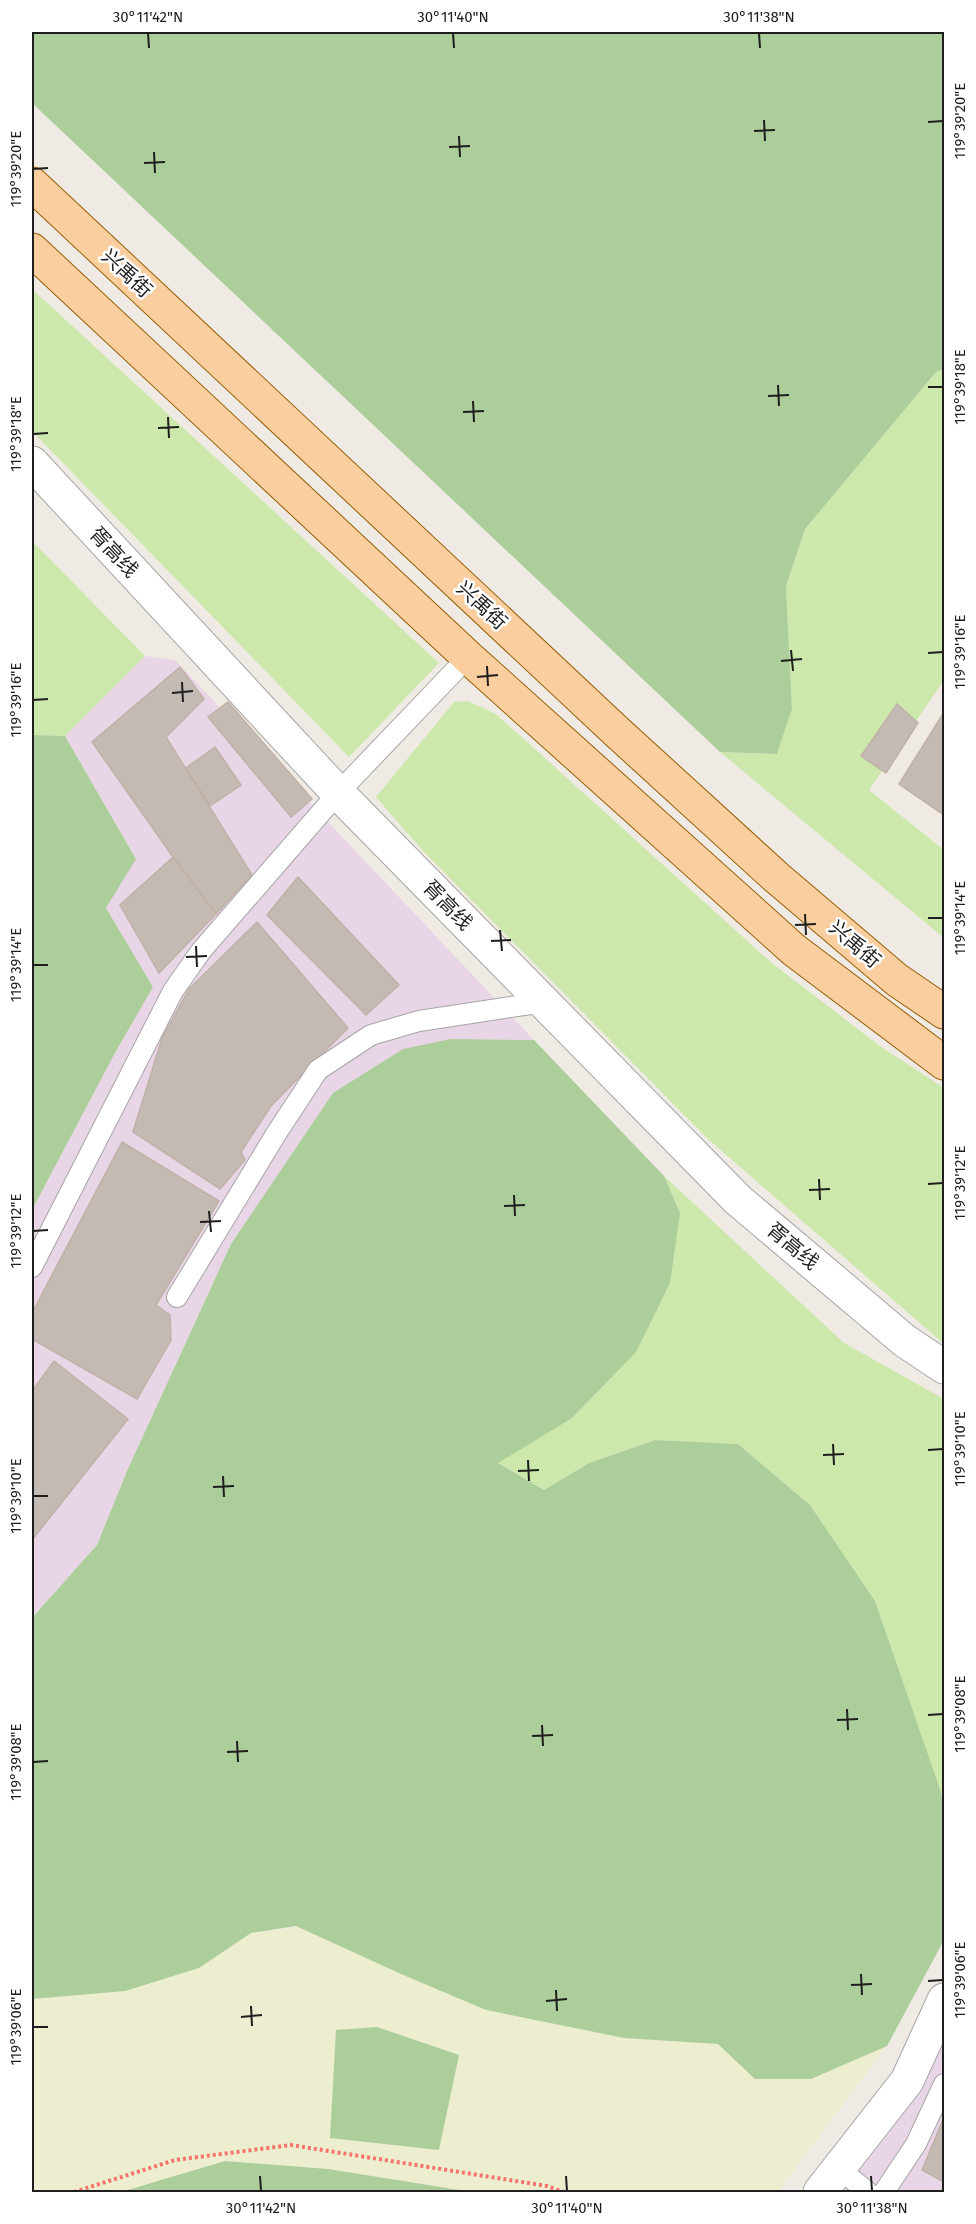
<svg xmlns="http://www.w3.org/2000/svg" width="976" height="2224" viewBox="0 0 976 2224" font-family="'Fira Sans','Noto Sans SC',sans-serif">
  <style>
    .industrial { fill: #e8d6e6 }
    .farmland { fill: #ededd0 }
    .grass { fill: #cce8ab }
    .forest { fill: #acce9a }
    .building { fill: #c4bab4; stroke: #c0b1a7; stroke-width: 1.5 }
    .lines { fill: none; stroke-linecap: round; stroke-linejoin: round }
    .lane-casing { stroke: #a5a5a5; stroke-width: 22 }
    .street-casing { stroke: #a5a5a5; stroke-width: 35 }
    .primary-casing { stroke: #965e03; stroke-width: 35 }
    .path { stroke: #f7746d; stroke-width: 4; stroke-dasharray: 3 3; stroke-linecap: butt }
    .lane { stroke: #fff; stroke-width: 20 }
    .street { stroke: #fff; stroke-width: 33 }
    .primary { stroke: #face9e; stroke-width: 33 }
    .ticks { fill: none; stroke: #1e1e1e; stroke-width: 2 }
    .labels { text-anchor: middle; dominant-baseline: central; stroke-width: 5; stroke-linejoin: round; paint-order: stroke }
    .street-label { font-size: 20px; fill: #1e1e1e; stroke: #fff }
    .neatline { fill: none; stroke: #1e1e1e; stroke-width: 2 }
    .ticks-label { font-size: 15px; text-anchor: middle; fill: #1e1e1e }
  </style>
  <rect width="100%" height="100%" fill="#efebe4"/>
  <!-- industrial -->
  <g class="industrial">
    <path d="M 145,656 L 175,660 L 534,1040 L 451,1039 L 231,1244 L 127,1471 L 97,1545 L 32,1618 L 32,1210 L 116,1051 L 153,987 L 106,908 L 136,858 L 65,736 Z"/>
    <path d="M 944,2036 L 944,2192 L 842,2192 L 926,2079 Z"/>
  </g>
  <!-- farmland -->
  <path class="farmland" d="M 300,1927 L 486,2010 L 624,2038 L 718,2044 L 755,2079 L 811,2079 L 887,2046 L 778,2192 L 472,2192 L 328,2169 L 225,2161 L 121,2192 L 32,2192 L 32,1999 L 61,1997 L 199,1968 L 251,1933 Z"/>
  <!-- grass -->
  <g class="grass">
    <path d="M 32,289 L 439,663 L 349,757 L 32,431 Z"/>
    <path d="M 944,369 L 944,680 L 869,790 L 944,850 L 944,938 L 720,752 L 777,754 L 792,709 L 786,586 L 805,529 L 936,372 Z"/>
    <path d="M 32,541 L 145,656 L 65,736 L 32,735 Z"/>
    <path d="M 468,701 L 496,714 L 773,964 L 880,1046 L 944,1088 L 944,1344 L 709,1140 L 423,851 L 376,797 L 454,702 Z"/>
    <path d="M 664,1176 L 844,1343 L 944,1399 L 944,1810 L 941,1792 L 875,1601 L 810,1505 L 738,1444 L 654,1440 L 589,1463 L 544,1490 L 497,1462 L 572,1418 L 680,1213 Z"/>
  </g>
  <!-- forest -->
  <g class="forest">
    <path d="M 32,32 L 944,32 L 944,369 L 936,372 L 805,529 L 786,586 L 792,709 L 777,754 L 720,752 L 32,103 Z"/>
    <path d="M 32,735 L 65,736 L 136,859 L 106,908 L 153,987 L 116,1051 L 32,1210 Z"/>
    <path d="M 451,1039 L 534,1040 L 664,1176 L 680,1213 L 670,1283 L 636,1352 L 572,1418 L 498,1463 L 544,1490 L 589,1463 L 655,1440 L 738,1444 L 810,1505 L 875,1601 L 941,1792 L 944,1810 L 944,1940 L 887,2046 L 811,2079 L 755,2079 L 718,2044 L 624,2038 L 486,2010 L 401,1974 L 296,1926 L 251,1933 L 199,1968 L 125,1991 L 32,1999 L 32,1618 L 97,1545 L 127,1471 L 231,1244 L 333,1093 L 403,1049 Z"/>
    <path d="M 377,2027 L 459,2055 L 439,2150 L 330,2138 L 336,2030 Z"/>
    <path d="M 225,2161 L 328,2169 L 472,2192 L 121,2192 Z"/>
  </g>
  <!-- building -->
  <g class="building">
    <path d="M 180,667 L 204,699 L 166,737 L 252,875 L 216,914 L 173,857 L 92,742 Z"/>
    <path d="M 228,702 L 312,799 L 291,817 L 208,717 Z"/>
    <path d="M 897,704 L 918,723 L 886,773 L 861,756 Z"/>
    <path d="M 944,712 L 944,815 L 899,784 Z"/>
    <path d="M 215,747 L 241,785 L 210,806 L 186,768 Z"/>
    <path d="M 173,857 L 216,914 L 159,973 L 120,905 Z"/>
    <path d="M 298,877 L 399,985 L 366,1015 L 267,915 Z"/>
    <path d="M 257,922 L 348,1028 L 271,1106 L 241,1152 L 245,1160 L 220,1189 L 133,1132 L 162,1038 L 189,989 Z"/>
    <path d="M 122,1142 L 219,1201 L 156,1305 L 170,1315 L 171,1340 L 137,1399 L 32,1339 L 32,1313 Z"/>
    <path d="M 54,1361 L 128,1419 L 32,1540 L 32,1391 Z"/>
    <path d="M 944,2117 L 944,2182 L 922,2170 Z"/>
  </g>
  <g class="lines">
    <defs>
      <g id="lane">
        <path d="M 32,1267 L 173,991 L 201,951 L 338,793 L 468,657"/>
        <path d="M 177,1297 L 276,1134 L 318,1070 L 371,1035 L 419,1021 L 544,1002"/>
        <path d="M 839,2169 L 868,2192"/>
        <path d="M 884,2192 L 916,2144 L 944,2084"/>
      </g>
      <g id="street">
        <path d="M 32,463 L 338,793 L 738,1200 L 905,1341 L 944,1367"/>
        <path d="M 820,2192 L 907,2081 L 944,2000"/>
      </g>
      <g id="primary">
        <path d="M 32,184 L 616,731 L 776,877 L 897,980 L 944,1012"/>
        <path d="M 32,250 L 468,657 L 794,950 L 944,1063"/>
      </g>
    </defs>
    <!-- lane casing -->
    <use href="#lane" class="lane-casing"/>
    <!-- street casing -->
    <use href="#street" class="street-casing"/>
    <!-- primary casing -->
    <use href="#primary" class="primary-casing"/>
    <!-- path -->
    <path class="path" d="M 74,2192 L 175,2160 L 291,2145 L 547,2186 L 564,2192"/>
    <!-- lane -->
    <use href="#lane" class="lane"/>
    <!-- street -->
    <use href="#street" class="street"/>
    <!-- primary -->
    <use href="#primary" class="primary"/>
  </g>
  <!-- ticks -->
  <path class="ticks" d="M 148,33 L 149,48M 453,33 L 454,48M 759,33 L 760,48M 764,120 L 765,141M 928,122 L 943,121M 754,131 L 775,130M 459,136 L 460,157M 449,147 L 470,146M 154,152 L 155,173M 144,163 L 165,162M 33,169 L 48,168M 778,385 L 779,406M 928,387 L 943,387M 768,396 L 789,395M 473,401 L 474,422M 463,412 L 484,411M 168,417 L 169,438M 158,428 L 179,427M 33,434 L 48,433M 791,650 L 793,671M 928,653 L 943,652M 781,661 L 802,659M 487,666 L 488,686M 477,677 L 498,675M 182,682 L 183,702M 172,693 L 193,691M 33,700 L 48,699M 805,914 L 806,935M 928,918 L 943,918M 795,925 L 816,924M 500,930 L 502,951M 491,941 L 511,940M 196,946 L 197,967M 186,957 L 207,956M 33,965 L 48,965M 819,1179 L 820,1200M 928,1184 L 943,1183M 809,1190 L 830,1189M 514,1195 L 515,1216M 504,1206 L 525,1205M 209,1211 L 211,1232M 200,1222 L 221,1221M 33,1231 L 48,1230M 833,1444 L 834,1465M 928,1450 L 943,1449M 823,1455 L 844,1454M 528,1460 L 529,1481M 518,1471 L 539,1470M 223,1476 L 224,1497M 213,1487 L 234,1486M 33,1496 L 48,1496M 847,1709 L 848,1730M 928,1715 L 943,1714M 837,1720 L 858,1719M 542,1725 L 543,1746M 532,1736 L 553,1735M 237,1741 L 238,1762M 227,1752 L 248,1751M 33,1762 L 48,1761M 861,1974 L 862,1995M 928,1981 L 943,1980M 851,1985 L 872,1984M 556,1990 L 557,2011M 546,2001 L 567,1999M 251,2006 L 252,2026M 241,2017 L 262,2015M 33,2027 L 48,2027M 260,2176 L 261,2191M 566,2176 L 567,2191M 871,2176 L 872,2191"/>
  <g class="labels">
    <!-- street labels -->
    <g class="street-label">
      <text transform="translate(127 273) rotate(43)">兴禹街</text>
      <text transform="translate(114 552) rotate(47)">胥高线</text>
      <text transform="translate(482 605) rotate(43)">兴禹街</text>
      <text transform="translate(448 905) rotate(46)">胥高线</text>
      <text transform="translate(855 944) rotate(41)">兴禹街</text>
      <text transform="translate(793 1246) rotate(40)">胥高线</text>
    </g>
  </g>
  <!-- border -->
  <rect width="976" height="2224" fill="none" stroke="#ffffff" stroke-width="66"/>
  <rect x="33" y="33" width="910" height="2158" class="neatline"/>
  <g class="ticks-label">
    <text x="148" y="22">30°11'42"N</text>
    <text x="453" y="22">30°11'40"N</text>
    <text x="759" y="22">30°11'38"N</text>
    <text transform="translate(960 121) rotate(-90)" y="5">119°39'20"E</text>
    <text transform="translate(16 169) rotate(-90)" y="5">119°39'20"E</text>
    <text transform="translate(960 387) rotate(-90)" y="5">119°39'18"E</text>
    <text transform="translate(16 434) rotate(-90)" y="5">119°39'18"E</text>
    <text transform="translate(960 652) rotate(-90)" y="5">119°39'16"E</text>
    <text transform="translate(16 700) rotate(-90)" y="5">119°39'16"E</text>
    <text transform="translate(960 918) rotate(-90)" y="5">119°39'14"E</text>
    <text transform="translate(16 965) rotate(-90)" y="5">119°39'14"E</text>
    <text transform="translate(960 1183) rotate(-90)" y="5">119°39'12"E</text>
    <text transform="translate(16 1231) rotate(-90)" y="5">119°39'12"E</text>
    <text transform="translate(960 1449) rotate(-90)" y="5">119°39'10"E</text>
    <text transform="translate(16 1496) rotate(-90)" y="5">119°39'10"E</text>
    <text transform="translate(960 1714) rotate(-90)" y="5">119°39'08"E</text>
    <text transform="translate(16 1762) rotate(-90)" y="5">119°39'08"E</text>
    <text transform="translate(960 1980) rotate(-90)" y="5">119°39'06"E</text>
    <text transform="translate(16 2027) rotate(-90)" y="5">119°39'06"E</text>
    <text x="261" y="2213">30°11'42"N</text>
    <text x="567" y="2213">30°11'40"N</text>
    <text x="872" y="2213">30°11'38"N</text>
  </g>
</svg>
